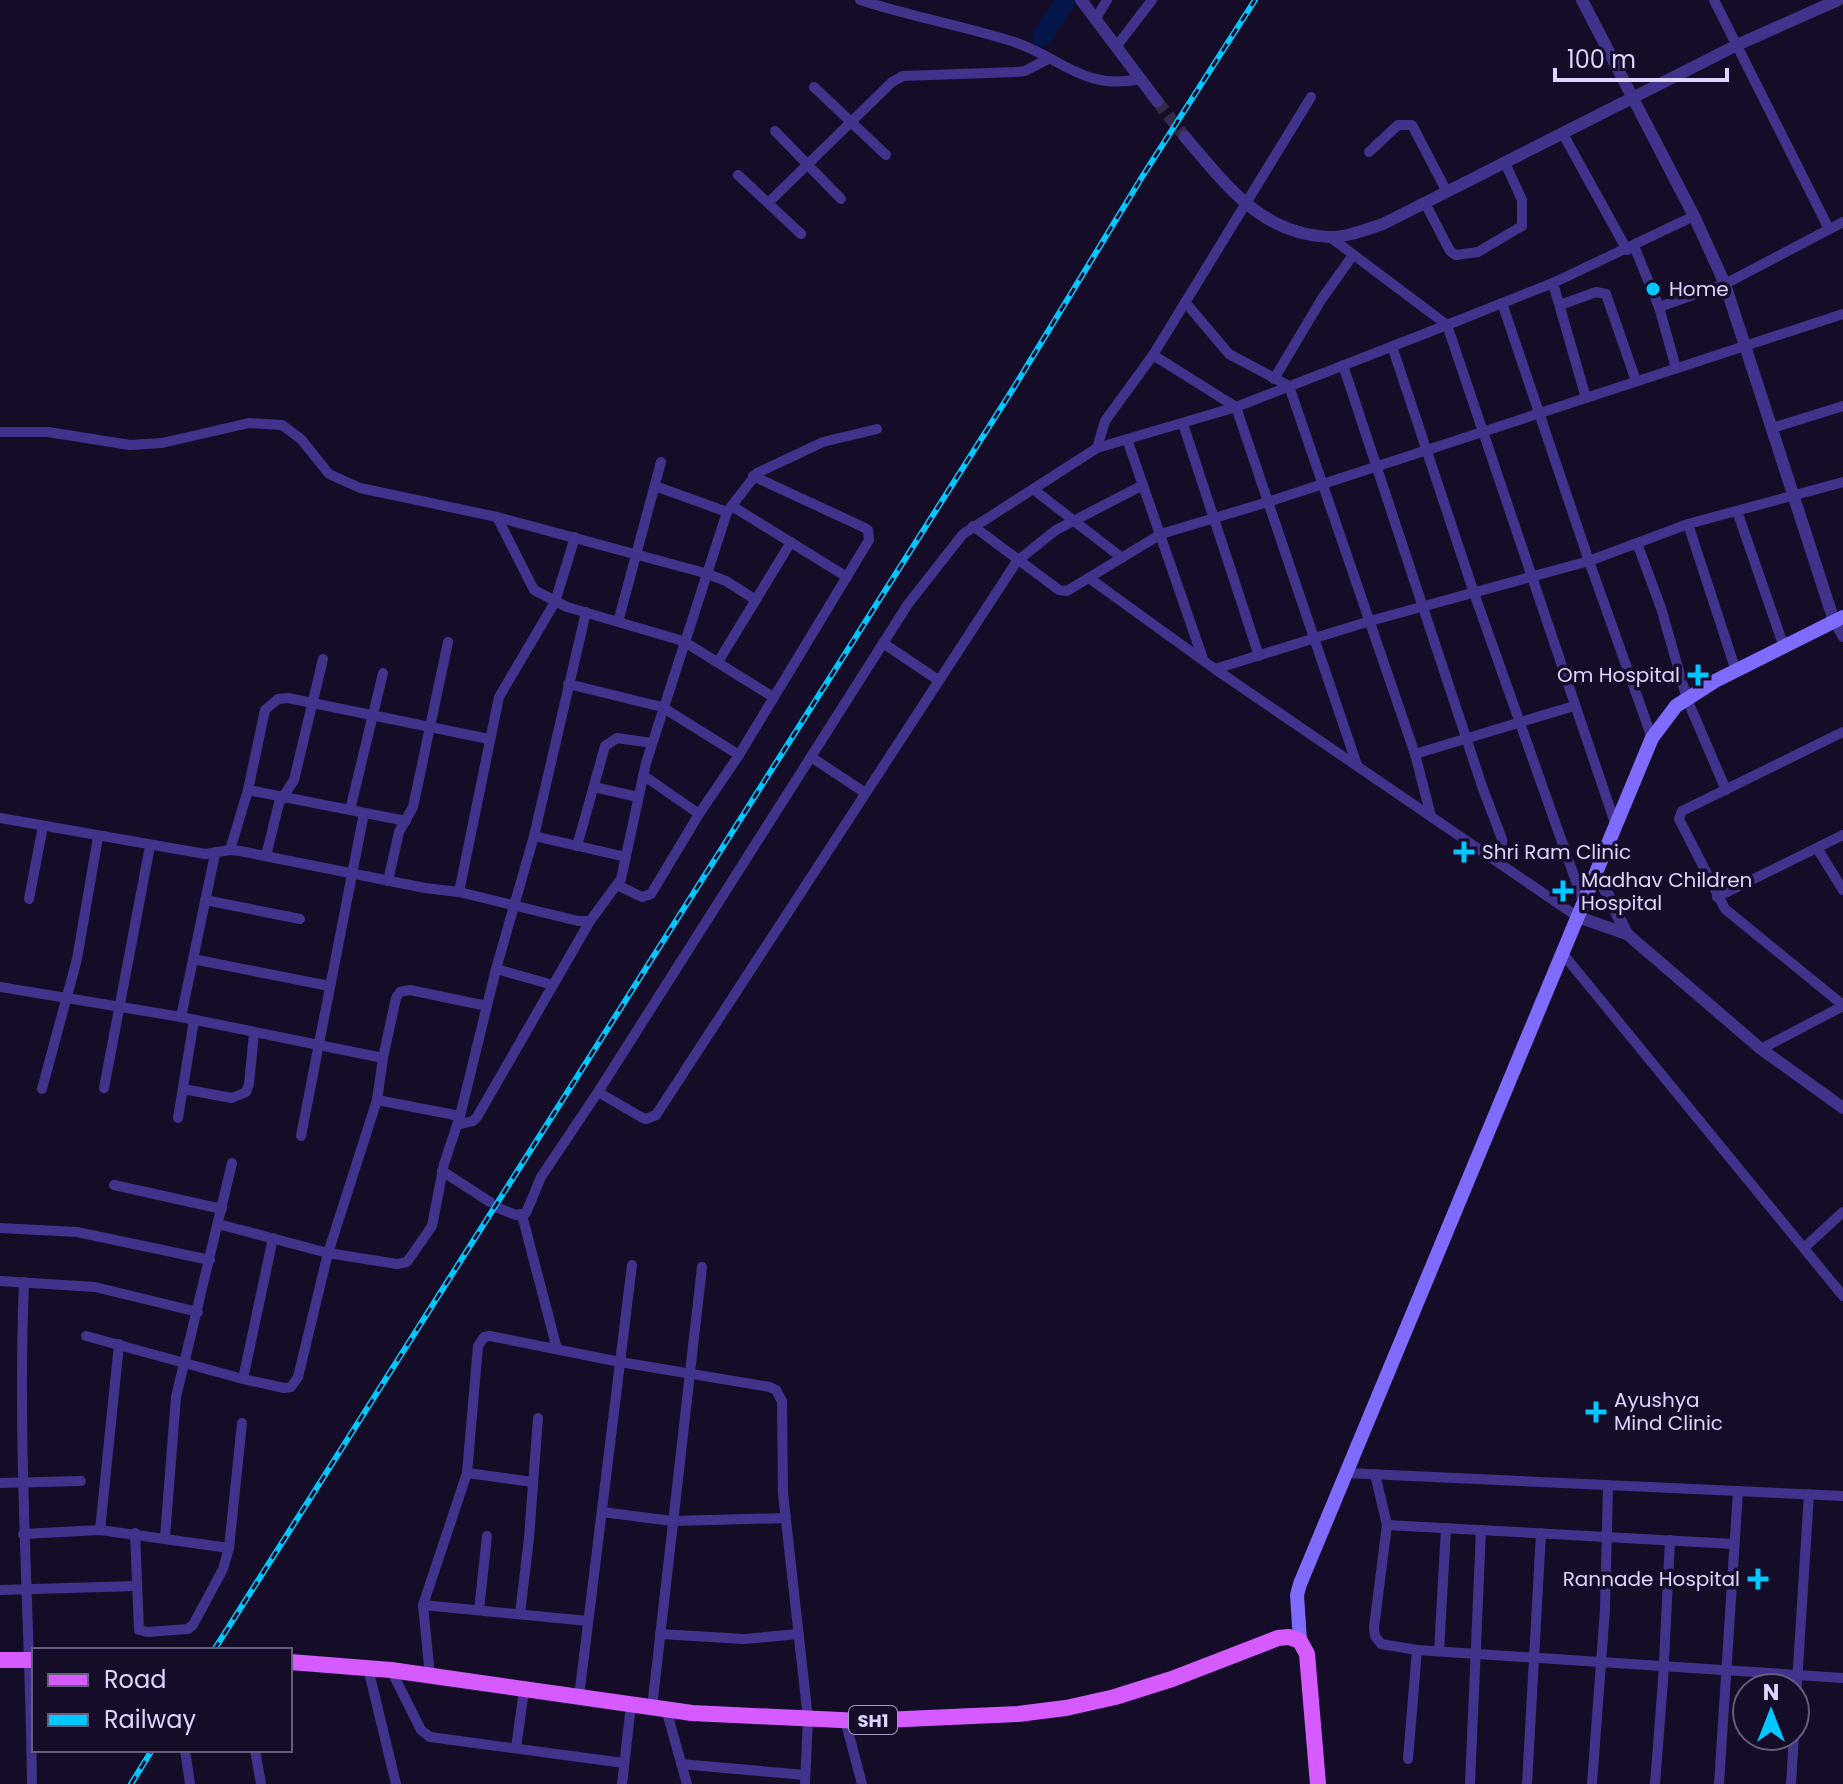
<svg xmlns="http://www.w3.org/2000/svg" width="1843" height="1784" viewBox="0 0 1843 1784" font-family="Poppins,sans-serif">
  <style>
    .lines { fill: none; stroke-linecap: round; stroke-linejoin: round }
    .river { stroke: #041549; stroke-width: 20 }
    .tertiary-tunnel { stroke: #332b48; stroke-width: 12; stroke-dasharray: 12 6; stroke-linecap: butt }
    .minor { stroke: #41338c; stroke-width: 10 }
    .tertiary { stroke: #41338c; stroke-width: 12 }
    .secondary { stroke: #806bff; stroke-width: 14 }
    .primary { stroke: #d55bff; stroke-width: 16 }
    .rail-casing { stroke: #00c7ff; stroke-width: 6 }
    .rail { stroke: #150d28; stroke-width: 3; stroke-dasharray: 9; stroke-linecap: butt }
    .poi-dot { fill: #00c7ff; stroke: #150d28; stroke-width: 3 }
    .labels { text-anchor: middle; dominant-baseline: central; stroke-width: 7; stroke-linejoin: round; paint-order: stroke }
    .shield { fill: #150d28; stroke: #a298be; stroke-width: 2 }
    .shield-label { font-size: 18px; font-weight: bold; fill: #ded4ff }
    .poi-label { font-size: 20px; fill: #ded4ff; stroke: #150d28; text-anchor: start }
  </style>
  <rect width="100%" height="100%" fill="#150d28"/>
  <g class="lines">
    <!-- river -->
    <path class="river" d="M 1042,37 L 1066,0"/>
    <!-- tertiary-tunnel -->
    <path class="tertiary-tunnel" d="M 1157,101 L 1185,137"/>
    <!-- minor -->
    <g class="minor">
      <path d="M 860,0 C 909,16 959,25 1008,40 C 1058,54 1082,92 1140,79"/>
      <path d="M 1714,0 L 1829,229"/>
      <path d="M 1095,20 L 1107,0"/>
      <path d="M 1116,47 L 1152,0"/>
      <path d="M 814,87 L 886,155"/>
      <path d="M 775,131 L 841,199"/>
      <path d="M 1563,134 L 1627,250"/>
      <path d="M 1369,152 L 1398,125 L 1412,125 L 1447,192"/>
      <path d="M 738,175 L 801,234"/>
      <path d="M 768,203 L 892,82 L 903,76 L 1015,72 L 1025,71 L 1048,59"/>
      <path d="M 1425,203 L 1450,251 L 1456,255 L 1478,252 L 1522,226 L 1522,200 L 1505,163"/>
      <path d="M 1330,237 L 1447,325 L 1616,826"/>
      <path d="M 1634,246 L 1659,307 L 1676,368"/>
      <path d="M 1553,283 L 1586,398"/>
      <path d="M 1185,302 L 1229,354 L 1289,386 L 1415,754 L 1431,816"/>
      <path d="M 1502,303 L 1589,561 L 1652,738"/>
      <path d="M 1560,305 L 1596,292 L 1606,294 L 1636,381"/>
      <path d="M 1659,307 L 1725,284 L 1843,222"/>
      <path d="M 1392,346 L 1474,593 L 1584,904"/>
      <path d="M 1153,355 L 1236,407 L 1357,765"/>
      <path d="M 1343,365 L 1483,789 L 1502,839 L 1502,865"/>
      <path d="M 1274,379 L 1321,300 L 1353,255"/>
      <path d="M 1183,424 L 1259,656"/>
      <path d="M 1772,428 L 1843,406"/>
      <path d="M 0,432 L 48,432 L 130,445 L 162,443 L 249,423 L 282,425 L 301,439 L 329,474 L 360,488 L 497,517 L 705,573 L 726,581 L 756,600"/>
      <path d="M 1127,439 L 1203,659"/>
      <path d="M 1097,448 L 1105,421 L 1153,355 L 1311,97"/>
      <path d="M 655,486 L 727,512"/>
      <path d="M 1033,489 L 1122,558"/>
      <path d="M 732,506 L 847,577"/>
      <path d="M 1737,511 L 1784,647"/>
      <path d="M 497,517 L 534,590 L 567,607 L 683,641 L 773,697"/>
      <path d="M 1688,524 L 1736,671"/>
      <path d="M 973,526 L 1059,590 L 1067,591 L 1161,534 L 1268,502 L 1843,314"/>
      <path d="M 1637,543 L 1661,608 L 1687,699 L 1726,790"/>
      <path d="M 1089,578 L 1215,669 L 1578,917"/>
      <path d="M 1834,621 L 1843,637"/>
      <path d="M 618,622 L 661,462"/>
      <path d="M 883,643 L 938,680"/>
      <path d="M 718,662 L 791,542"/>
      <path d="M 1215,669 L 1370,621 L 1589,561 L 1688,524 L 1843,482"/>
      <path d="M 568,684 L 662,707 L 739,755"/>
      <path d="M 1843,732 L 1682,811 L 1679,819 L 1725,909 L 1843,1005"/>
      <path d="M 1415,754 L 1574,706"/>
      <path d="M 811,757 L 864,792"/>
      <path d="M 643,775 L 699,814"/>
      <path d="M 594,787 L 638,797"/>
      <path d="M 248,790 L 406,821"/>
      <path d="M 350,810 L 383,673"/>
      <path d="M 0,818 L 205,854 L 230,850 L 240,851 L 425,888 L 459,892 L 578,921 L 590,921 L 621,879 L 646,763 L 727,512 L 757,473 L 823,442 L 877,429"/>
      <path d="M 534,836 L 626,857"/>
      <path d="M 577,846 L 605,746 L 617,738 L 652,743"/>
      <path d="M 1817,848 L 1843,890"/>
      <path d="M 230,850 L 248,790 L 265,710 L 278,699 L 288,698 L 489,739"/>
      <path d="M 266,856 L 279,803 L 294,780 L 323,659"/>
      <path d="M 388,881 L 399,832 L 413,807 L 448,642"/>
      <path d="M 617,885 L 642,897 L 651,894 L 699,814 L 739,755 L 869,540 L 868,530 L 863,527 L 753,476"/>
      <path d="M 459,892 L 499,697 L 555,602 L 575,537"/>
      <path d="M 1717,897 L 1843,835"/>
      <path d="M 29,899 L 43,826"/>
      <path d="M 205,900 L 300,919"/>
      <path d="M 1563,954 L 1843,1296"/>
      <path d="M 193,959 L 329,986"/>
      <path d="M 496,969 L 553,985"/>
      <path d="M 0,987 L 181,1017 L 383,1058"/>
      <path d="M 181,1017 L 215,854"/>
      <path d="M 1761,1049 L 1843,1006"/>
      <path d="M 104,1088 L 150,846"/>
      <path d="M 42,1089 L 77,959 L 98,837"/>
      <path d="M 183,1089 L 232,1098 L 246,1092 L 249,1084 L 254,1033"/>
      <path d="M 598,1092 L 641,1117 L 646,1119 L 656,1115 L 1017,561 L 1056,530 L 1143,485"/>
      <path d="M 377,1100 L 460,1116"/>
      <path d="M 178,1118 L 194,1020"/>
      <path d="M 457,1125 L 473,1121 L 477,1117 L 590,921"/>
      <path d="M 301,1136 L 364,813"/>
      <path d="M 442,1171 L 490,1202"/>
      <path d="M 114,1185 L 222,1209"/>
      <path d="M 498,1208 L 516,1215 L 526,1213 L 541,1177 L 598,1092 L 908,604 L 963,534 L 1097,448 L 1236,407 L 1447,325 L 1553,283 L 1694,216"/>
      <path d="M 522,1215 L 557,1349"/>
      <path d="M 218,1224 L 328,1253 L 397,1264 L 407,1262 L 432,1226 L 444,1164 L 460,1116 L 496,969 L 534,836 L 586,612"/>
      <path d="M 0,1228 L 77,1232 L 210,1260"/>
      <path d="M 1805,1247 L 1843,1212"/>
      <path d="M 0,1281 L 95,1287 L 198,1312"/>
      <path d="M 24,1282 C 17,1450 30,1616 32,1784"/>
      <path d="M 86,1336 L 243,1379 L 284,1388 L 291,1387 L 298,1377 L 328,1253 L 377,1100 L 383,1058 L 396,998 L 400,992 L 410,990 L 487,1006"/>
      <path d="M 243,1379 L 273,1238"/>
      <path d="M 467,1473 L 533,1482"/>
      <path d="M 1347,1473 L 1843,1496"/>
      <path d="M 1375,1474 L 1387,1525 L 1374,1627 L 1375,1636 L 1381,1644 L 1417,1650 L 1843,1678"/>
      <path d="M 0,1483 L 81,1481"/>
      <path d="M 602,1512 L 672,1521 L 786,1518"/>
      <path d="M 1387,1525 L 1734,1544"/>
      <path d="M 100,1530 L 119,1344"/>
      <path d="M 135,1533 L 139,1630 L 147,1632 L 188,1629 L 193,1625 L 223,1569 L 229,1548 L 242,1423"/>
      <path d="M 23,1534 L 100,1530 L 229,1548"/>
      <path d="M 165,1537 L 176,1397 L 232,1163"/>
      <path d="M 0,1590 L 136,1586"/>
      <path d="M 423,1605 L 588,1621"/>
      <path d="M 479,1610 L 487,1536"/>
      <path d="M 520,1614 L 529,1538 L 538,1418"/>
      <path d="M 660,1634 L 744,1639 L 799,1634"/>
      <path d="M 1439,1651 L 1446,1528"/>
      <path d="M 368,1668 L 396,1784"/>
      <path d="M 391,1670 L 421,1730 L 430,1737 L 624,1763"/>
      <path d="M 430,1676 L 423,1605 L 467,1473 L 478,1346 L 484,1337 L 490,1336 L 620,1362 L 770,1387 L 776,1390 L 782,1401 L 783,1493 L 808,1719 L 805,1784"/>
      <path d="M 579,1697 L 632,1265"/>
      <path d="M 652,1708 L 702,1267"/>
      <path d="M 666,1709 L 687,1784"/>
      <path d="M 1795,1714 L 1809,1494"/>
      <path d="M 845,1720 L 862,1784"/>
      <path d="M 516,1748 L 524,1690"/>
      <path d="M 185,1750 L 190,1784"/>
      <path d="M 255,1750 L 261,1784"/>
      <path d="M 1408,1759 L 1417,1650"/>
      <path d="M 681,1764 L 805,1775"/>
      <path d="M 622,1784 L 631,1705"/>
      <path d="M 1470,1784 L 1481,1530"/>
      <path d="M 1527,1784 L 1541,1533"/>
      <path d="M 1592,1784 L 1605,1609 L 1608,1485"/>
      <path d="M 1655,1784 L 1663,1681 L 1670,1540"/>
      <path d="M 1719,1784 L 1738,1491"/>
      <path d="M 1791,1784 L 1794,1736"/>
    </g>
    <!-- tertiary -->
    <g class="tertiary">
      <path d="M 1081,0 L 1157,101"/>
      <path d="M 1582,0 L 1694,216 L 1725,284 L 1834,621"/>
      <path d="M 1185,137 C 1226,184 1259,233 1328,237 C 1345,238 1367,229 1383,224 L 1737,45 L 1838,0"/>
      <path d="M 1597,873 L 1627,934"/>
      <path d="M 1578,917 L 1627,934 L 1761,1049 L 1843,1108"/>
    </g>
    <!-- secondary -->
    <path class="secondary" d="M 1300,1641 L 1297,1595 L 1300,1584 L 1652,738 L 1676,706 L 1715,681 L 1843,617"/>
    <!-- primary -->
    <g class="primary">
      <path d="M 0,1660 L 34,1660"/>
      <path d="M 290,1662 L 391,1670 L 692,1713 L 861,1721 L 1018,1714 L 1066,1708 L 1115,1697 L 1172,1679 L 1278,1638 L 1289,1637 L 1300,1641 L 1307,1654 L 1318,1784"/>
    </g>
    <defs>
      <g id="rail">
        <path d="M 214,1650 L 1016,384 L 1142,177 L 1255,0"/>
        <path d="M 131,1784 L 152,1750"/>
      </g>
    </defs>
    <!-- rail casing -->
    <use href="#rail" class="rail-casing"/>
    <!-- rail -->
    <use href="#rail" class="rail"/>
  </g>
  <!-- markers -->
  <g class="poi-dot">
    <circle cx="1653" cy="289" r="8"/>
    <path d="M1694 663h8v8h8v8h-8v8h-8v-8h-8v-8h8z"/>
    <path d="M1460 840h8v8h8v8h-8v8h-8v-8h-8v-8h8z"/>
    <path d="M1559 879h8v8h8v8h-8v8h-8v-8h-8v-8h8z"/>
    <path d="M1592 1400h8v8h8v8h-8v8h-8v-8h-8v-8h8z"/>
    <path d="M1754 1567h8v8h8v8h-8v8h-8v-8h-8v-8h8z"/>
  </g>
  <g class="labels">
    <!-- shield labels -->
    <rect class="shield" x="849" y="1706" width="48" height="28" rx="6"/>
    <g class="shield-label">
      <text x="873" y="1720">SH1</text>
    </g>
    <!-- poi labels -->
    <g class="poi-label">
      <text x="1669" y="289">Home</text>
      <text x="1680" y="675" text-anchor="end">Om Hospital</text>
      <text x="1482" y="852">Shri Ram Clinic</text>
      <text x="1581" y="880">Madhav Children<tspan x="1581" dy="23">Hospital</tspan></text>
      <text x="1614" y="1400">Ayushya<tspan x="1614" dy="23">Mind Clinic</tspan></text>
      <text x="1740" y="1579" text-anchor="end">Rannade Hospital</text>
    </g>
  </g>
  <!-- legend -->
  <rect x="32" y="1648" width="260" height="104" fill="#150d28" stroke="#655d7e" stroke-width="2"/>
  <rect x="48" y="1674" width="40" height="12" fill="#d55bff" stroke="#655d7e" stroke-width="2"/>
  <text x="104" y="1688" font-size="24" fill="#ded4ff">Road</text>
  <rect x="48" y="1714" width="40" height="12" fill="#00c7ff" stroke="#655d7e" stroke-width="2"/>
  <text x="104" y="1728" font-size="24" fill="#ded4ff">Railway</text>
  <!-- north arrow -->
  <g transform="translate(1771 1712)"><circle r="38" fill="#150d28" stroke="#655d7e" stroke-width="2"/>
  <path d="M0-6L14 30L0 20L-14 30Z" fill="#00c7ff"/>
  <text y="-12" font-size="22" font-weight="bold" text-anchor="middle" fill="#ded4ff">N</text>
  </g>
  <!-- scale -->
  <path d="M1555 68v12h172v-12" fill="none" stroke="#ded4ff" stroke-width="4"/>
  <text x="1567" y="68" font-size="24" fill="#ded4ff" stroke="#150d28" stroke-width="6" paint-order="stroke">100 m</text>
</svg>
